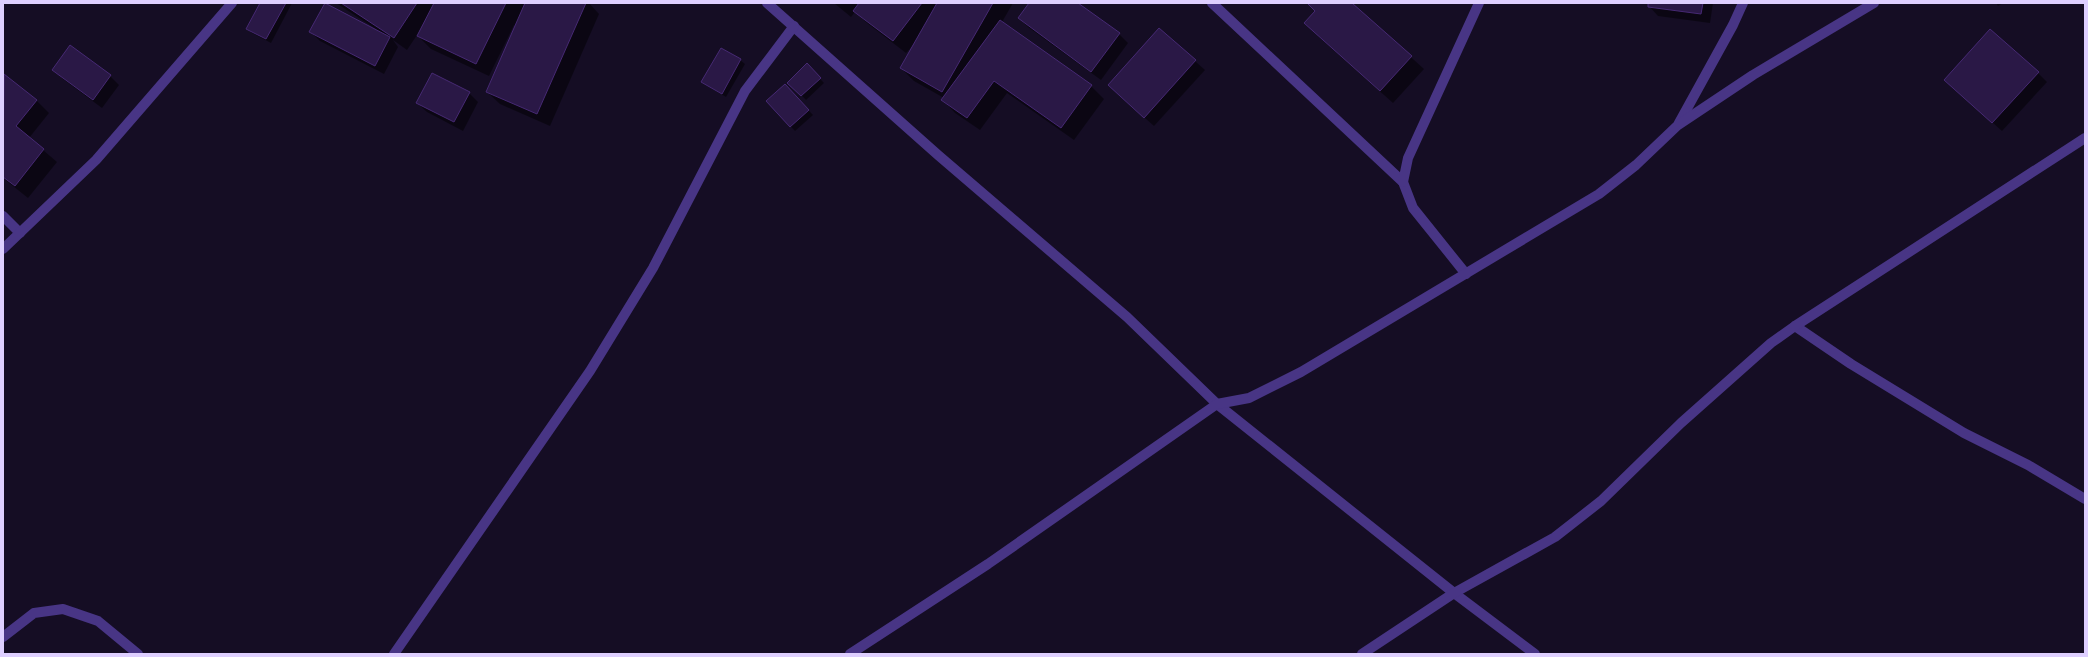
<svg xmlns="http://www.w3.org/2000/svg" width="2088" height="657" viewBox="0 0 2088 657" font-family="Roboto,sans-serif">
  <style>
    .shadow { fill: #0007 }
    .building { fill: #2a1846; stroke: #462973 }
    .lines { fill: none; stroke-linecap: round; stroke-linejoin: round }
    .street { stroke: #483585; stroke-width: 10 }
  </style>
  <rect width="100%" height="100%" fill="#150d24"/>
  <!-- shadow -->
  <g class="shadow">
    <path d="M 261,3 L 292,3 L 271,43 L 252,33 L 247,29 Z"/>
    <path d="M 336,3 L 589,3 L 599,14 L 550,126 L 500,104 L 487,92 L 516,26 L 514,25 L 489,76 L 431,49 L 417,35 L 407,50 L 393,40 L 398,47 L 384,74 L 320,41 L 311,32 L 375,31 L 376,29 Z"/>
    <path d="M 834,3 L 1013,3 L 1002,22 L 1091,86 L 1104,99 L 1074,140 L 1007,93 L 980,130 L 955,113 L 943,100 L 944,98 L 914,81 L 901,68 L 916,42 L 906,53 L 867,23 L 855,12 L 851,17 Z"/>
    <path d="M 1030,3 L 1076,3 L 1119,34 L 1128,43 L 1101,80 L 1028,27 L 1019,18 Z"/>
    <path d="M 1307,3 L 1351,3 L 1424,69 L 1393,103 L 1318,36 L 1316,11 Z"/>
    <path d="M 1649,3 L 1713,3 L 1710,23 L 1658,16 L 1649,6 Z"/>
    <path d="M 1996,3 L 2003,3 L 1998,6 Z"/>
    <path d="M 1159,29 L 1205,70 L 1154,126 L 1118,94 Z"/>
    <path d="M 740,60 L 745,64 L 726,97 L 702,82 Z"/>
    <path d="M 807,65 L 824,83 L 806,100 L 789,82 Z"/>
    <path d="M 54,70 L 110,76 L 119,85 L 102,108 L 63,79 Z"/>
    <path d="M 2038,73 L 2047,82 L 2002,131 L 1955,89 Z"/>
    <path d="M 4,75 L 36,100 L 49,113 L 29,138 L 57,162 L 28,198 L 3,178 Z"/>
    <path d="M 785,86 L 813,115 L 795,131 L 767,101 Z"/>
    <path d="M 469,93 L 478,102 L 463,131 L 427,112 L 417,103 Z"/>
  </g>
  <!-- building -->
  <g class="building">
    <path d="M 260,3 L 286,3 L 266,39 L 246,29 Z"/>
    <path d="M 325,3 L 390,37 L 375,66 L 309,32 Z"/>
    <path d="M 341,3 L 417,3 L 394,38 Z"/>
    <path d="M 434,3 L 506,3 L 476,64 L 417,36 Z"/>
    <path d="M 525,3 L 586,3 L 537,114 L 486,92 Z"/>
    <path d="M 859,3 L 922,3 L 893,41 L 853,11 Z"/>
    <path d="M 937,3 L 993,3 L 942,92 L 900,68 Z"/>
    <path d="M 1029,3 L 1078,3 L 1120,33 L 1091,72 L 1018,18 Z"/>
    <path d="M 1307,3 L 1352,3 L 1412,56 L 1380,91 L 1304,23 L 1315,11 Z"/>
    <path d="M 1648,3 L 1703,3 L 1701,14 L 1648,7 Z"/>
    <path d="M 1000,20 L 1092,85 L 1061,128 L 994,81 L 967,118 L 941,100 Z"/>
    <path d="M 1159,28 L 1196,60 L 1144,118 L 1108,85 Z"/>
    <path d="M 1990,29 L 2039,72 L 1992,123 L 1944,80 Z"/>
    <path d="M 70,45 L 111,75 L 93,100 L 52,70 Z"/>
    <path d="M 721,48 L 741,59 L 722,94 L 701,82 Z"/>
    <path d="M 807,63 L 821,78 L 801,96 L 787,83 Z"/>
    <path d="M 432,73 L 470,92 L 454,122 L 416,103 Z"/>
    <path d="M 4,74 L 37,100 L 16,126 L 44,149 L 15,186 L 3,177 Z"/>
    <path d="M 785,84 L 809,110 L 790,127 L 766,101 Z"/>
  </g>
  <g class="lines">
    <!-- street -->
    <g class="street">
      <path d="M 767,3 L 938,155 L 1127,317 L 1217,404 L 1454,593 L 1535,654"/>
      <path d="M 1212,3 L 1403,182 L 1413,208 L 1466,274"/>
      <path d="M 1679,123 L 1733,25 L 1743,3"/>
      <path d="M 1403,182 L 1408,158 L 1479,3"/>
      <path d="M 3,216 L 20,233"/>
      <path d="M 3,249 L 96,160 L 232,3"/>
      <path d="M 1795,326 L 1851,364 L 1964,433 L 2028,465 L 2085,499"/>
      <path d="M 3,637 L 34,613 L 63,609 L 98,621 L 138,654"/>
      <path d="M 394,654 L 590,371 L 653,268 L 745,91 L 794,26"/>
      <path d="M 850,654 L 988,564 L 1217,404 L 1249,398 L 1301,372 L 1599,194 L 1636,165 L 1678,125 L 1753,75 L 1874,3"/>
      <path d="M 1362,654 L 1454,593 L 1555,537 L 1601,501 L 1681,423 L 1771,343 L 1795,326 L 2085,138"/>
    </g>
  </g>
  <!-- border -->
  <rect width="2088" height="657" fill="none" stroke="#decfff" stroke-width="8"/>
</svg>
